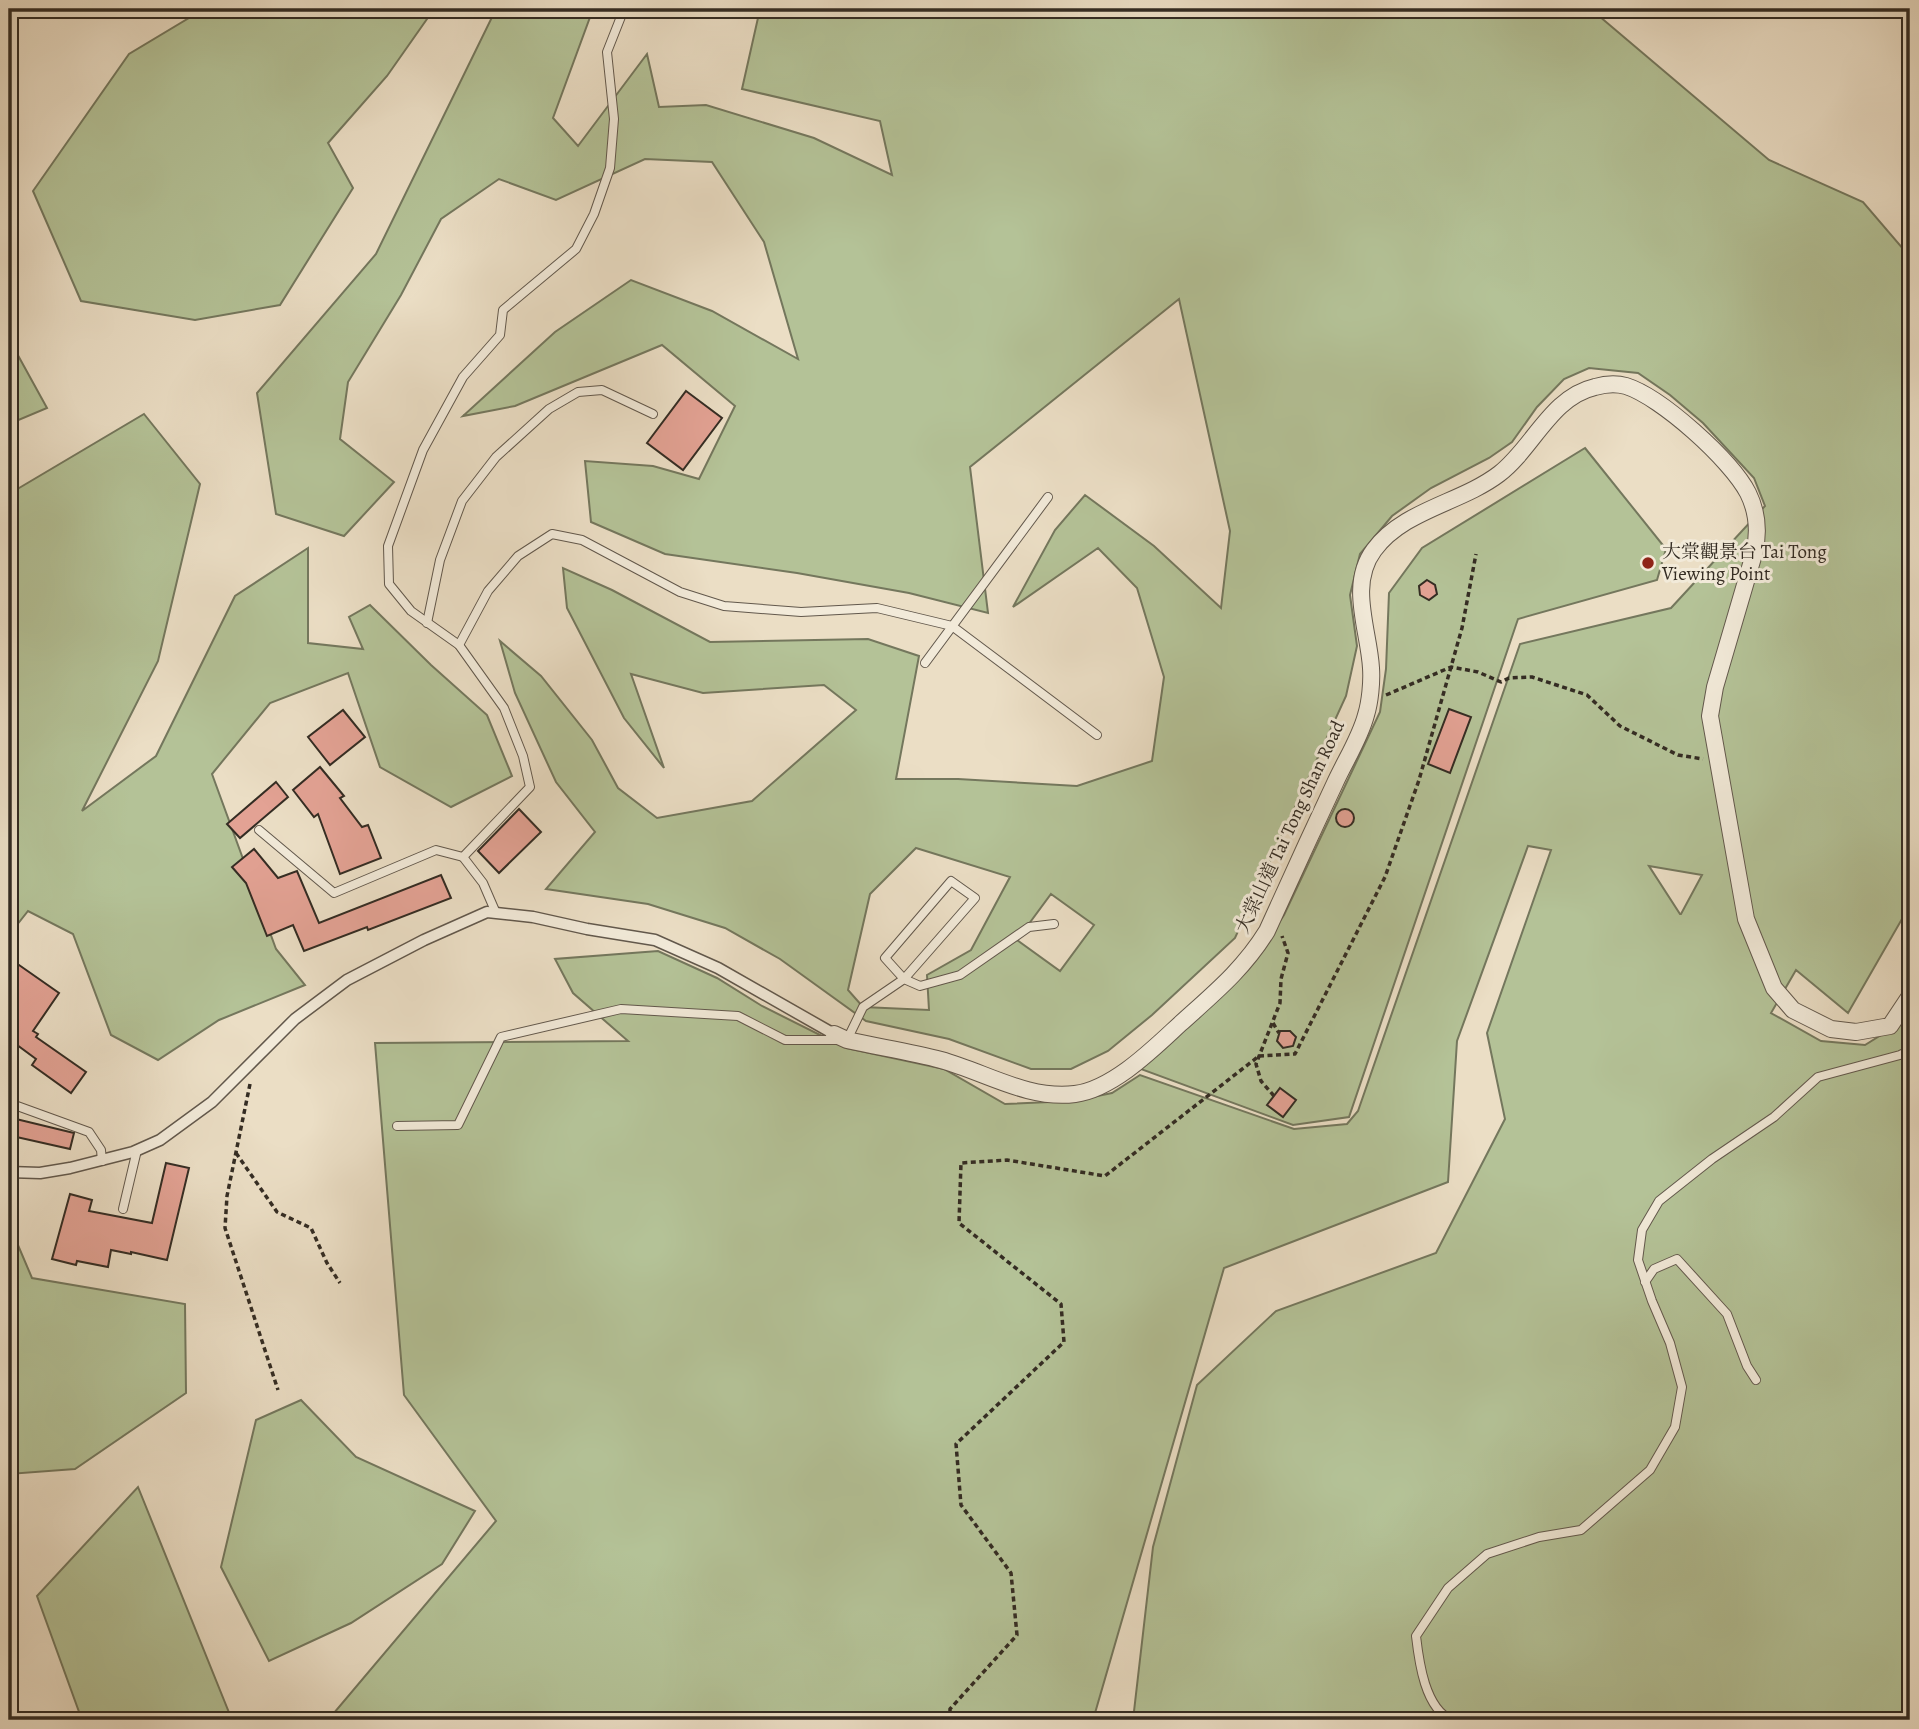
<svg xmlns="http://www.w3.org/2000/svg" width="1919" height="1729" viewBox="0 0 1919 1729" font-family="Alegreya,'Noto Serif TC',serif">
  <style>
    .green { fill: #b4c297; stroke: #74775d; stroke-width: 2; fill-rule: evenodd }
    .building { fill: #e3a294; stroke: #342c23; stroke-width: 2 }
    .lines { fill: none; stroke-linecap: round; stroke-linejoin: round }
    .service-casing { stroke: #62584c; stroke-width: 10 }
    .pedestrian-casing { stroke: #62584c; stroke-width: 13 }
    .minor-casing { stroke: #62584c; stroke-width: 18 }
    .path { stroke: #342c23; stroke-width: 3.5; stroke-dasharray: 5 3.5; stroke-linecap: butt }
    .service { stroke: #f2ead9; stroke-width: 8 }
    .pedestrian { stroke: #f2ead9; stroke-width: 10 }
    .minor { stroke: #f2ead9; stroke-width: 16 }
    .poi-dot { fill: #8f2418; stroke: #f2ead9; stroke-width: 2.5 }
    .labels { text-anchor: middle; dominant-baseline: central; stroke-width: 6; stroke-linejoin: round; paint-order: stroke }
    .poi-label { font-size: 19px; fill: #342c23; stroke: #f2ead9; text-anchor: start }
    .street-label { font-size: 19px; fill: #342c23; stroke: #f2ead9 }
  </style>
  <rect width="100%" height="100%" fill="#ebdec5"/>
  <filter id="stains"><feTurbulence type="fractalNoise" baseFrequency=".00286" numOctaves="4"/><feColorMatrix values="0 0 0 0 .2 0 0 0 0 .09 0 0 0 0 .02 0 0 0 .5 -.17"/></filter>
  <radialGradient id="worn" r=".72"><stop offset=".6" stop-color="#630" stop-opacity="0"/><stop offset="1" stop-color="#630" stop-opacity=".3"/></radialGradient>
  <!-- green -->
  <g class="green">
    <path d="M 204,9 L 434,9 L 387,76 L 328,143 L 353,188 L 280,305 L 195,320 L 81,301 L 33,191 L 129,54 Z"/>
    <path d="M 496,9 L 593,9 L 553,118 L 578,146 L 647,54 L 659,107 L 706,105 L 814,138 L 892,175 L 880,121 L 742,89 L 760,9 L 1598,9 L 1599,16 L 1769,160 L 1863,202 L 1910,257 L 1910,905 L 1848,1013 L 1796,970 L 1771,1013 L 1821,1041 L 1865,1045 L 1910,1017 L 1910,1720 L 1133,1720 L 1153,1547 L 1197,1385 L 1276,1311 L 1436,1253 L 1505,1119 L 1487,1033 L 1551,850 L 1528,846 L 1457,1041 L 1448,1182 L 1224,1268 L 1093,1720 L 328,1720 L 496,1521 L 404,1395 L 375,1043 L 628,1041 L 573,993 L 555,959 L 658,951 L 717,978 L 762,1006 L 846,1048 L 944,1069 L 1005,1104 L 1073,1101 L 1112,1093 L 1140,1075 L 1294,1129 L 1347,1124 L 1358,1111 L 1520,644 L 1671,608 L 1765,506 L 1754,478 L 1703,423 L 1670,395 L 1638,373 L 1589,368 L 1564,379 L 1537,407 L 1512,442 L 1489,458 L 1431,488 L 1392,516 L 1360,554 L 1350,595 L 1357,646 L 1346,696 L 1235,938 L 1152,1015 L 1108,1051 L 1071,1069 L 1031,1069 L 949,1039 L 866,1021 L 780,959 L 725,928 L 648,904 L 546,889 L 595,832 L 556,782 L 515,693 L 500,641 L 541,676 L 592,740 L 618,788 L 657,818 L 752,801 L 856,710 L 824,685 L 703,693 L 631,674 L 664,768 L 624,718 L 567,608 L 563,568 L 612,590 L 710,642 L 868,639 L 919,656 L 896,779 L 958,779 L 1077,786 L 1152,761 L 1164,677 L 1137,588 L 1098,548 L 1013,607 L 1055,530 L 1085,495 L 1154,546 L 1221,608 L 1230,531 L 1179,299 L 970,467 L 988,613 L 909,593 L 797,573 L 665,554 L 591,522 L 585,461 L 653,466 L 699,479 L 735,406 L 662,345 L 515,406 L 463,416 L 555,332 L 631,280 L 712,311 L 798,359 L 764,242 L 712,162 L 645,159 L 556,200 L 499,179 L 441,219 L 401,295 L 348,382 L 340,439 L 394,482 L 344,536 L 276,514 L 257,393 L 376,254 ZM 916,848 L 1010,877 L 971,950 L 927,975 L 929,1010 L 863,1007 L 848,990 L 870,894 ZM 1649,866 L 1702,875 L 1681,914 L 1680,914 ZM 1051,894 L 1094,925 L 1060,971 L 1017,940 Z"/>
    <path d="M 9,339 L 47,408 L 9,424 Z"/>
    <path d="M 144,414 L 200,484 L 158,661 L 82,811 L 156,756 L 235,596 L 308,548 L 308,643 L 363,649 L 349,617 L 370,605 L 431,665 L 487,715 L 512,776 L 451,807 L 380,767 L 348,673 L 270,703 L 212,774 L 276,949 L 305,985 L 219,1020 L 158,1060 L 111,1035 L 73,934 L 28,911 L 9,935 L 9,494 Z"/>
    <path d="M 1585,448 L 1666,549 L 1657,580 L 1518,619 L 1349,1117 L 1293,1125 L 1138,1068 L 1252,963 L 1284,915 L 1380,712 L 1386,669 L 1389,593 L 1422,548 Z"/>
    <path d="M 9,1224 L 32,1278 L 185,1304 L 186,1393 L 75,1469 L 9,1474 Z"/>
    <path d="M 301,1400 L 356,1457 L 475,1511 L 442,1564 L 351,1623 L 269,1661 L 221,1567 L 256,1420 Z"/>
    <path d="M 138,1487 L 232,1720 L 82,1720 L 37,1596 Z"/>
  </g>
  <!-- building -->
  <g class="building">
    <path d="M 686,391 L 722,418 L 683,470 L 647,443 Z"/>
    <path d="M 1427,580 L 1435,585 L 1437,594 L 1429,600 L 1420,595 L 1419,586 Z"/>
    <path d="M 1449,709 L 1471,717 L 1450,773 L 1428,764 Z"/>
    <path d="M 343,710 L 365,737 L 330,765 L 308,737 Z"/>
    <path d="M 320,767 L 344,796 L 340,798 L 362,827 L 368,825 L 381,858 L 340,874 L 318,814 L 314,817 L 293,790 Z"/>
    <path d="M 276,782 L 288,797 L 240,838 L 227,824 Z"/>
    <circle cx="1345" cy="818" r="9"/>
    <path d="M 519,809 L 541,832 L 499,873 L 478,851 Z"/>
    <path d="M 254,849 L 278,878 L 297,871 L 319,923 L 441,875 L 451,898 L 368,930 L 367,927 L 304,951 L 293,925 L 267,936 L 246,883 L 232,867 Z"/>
    <path d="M 9,958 L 59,993 L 33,1031 L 38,1034 L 36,1037 L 86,1072 L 71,1093 L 32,1065 L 36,1059 L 9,1039 Z"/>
    <path d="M 1280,1031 L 1290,1031 L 1296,1037 L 1293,1046 L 1283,1048 L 1277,1041 Z"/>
    <path d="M 1280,1088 L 1296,1100 L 1283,1117 L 1267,1105 Z"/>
    <path d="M 16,1119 L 74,1133 L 70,1149 L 12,1136 Z"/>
    <path d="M 166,1163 L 189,1168 L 167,1260 L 131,1252 L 131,1254 L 111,1250 L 108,1267 L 77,1261 L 76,1265 L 52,1259 L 70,1194 L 92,1200 L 89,1211 L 152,1223 Z"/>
  </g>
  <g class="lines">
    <defs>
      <g id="service">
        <path d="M 427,623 L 440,560 L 462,501 L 496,457 L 549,409 L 578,392 L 602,390 L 653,414"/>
        <path d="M 459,645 L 488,591 L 518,556 L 552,534 L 582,540 L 680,592 L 724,606 L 801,612 L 877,608 L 952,626 L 1097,735"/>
        <path d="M 925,663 L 1048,497"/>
        <path d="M 259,830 L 334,893 L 436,850 L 463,857"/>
        <path d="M 496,913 L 483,883 L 463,857 L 530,787 L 523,756 L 504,708 L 459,645 L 411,611 L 389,584 L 388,546 L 423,450 L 463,377 L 500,335 L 503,310 L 576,249 L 594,214 L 610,168 L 614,119 L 607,52 L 624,9"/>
        <path d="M 9,1103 L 89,1132 L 101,1150 L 102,1161"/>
        <path d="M 397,1126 L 458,1125 L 501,1037 L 621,1009 L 738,1016 L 785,1040 L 847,1040 L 863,1007 L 904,979 L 975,898 L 951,881 L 885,958 L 904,979 L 920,986 L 960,975 L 1029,927 L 1054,924"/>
        <path d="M 123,1209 L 137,1150"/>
        <path d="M 1645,1282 L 1654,1269 L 1677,1259 L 1727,1314 L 1747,1366 L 1756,1380"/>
        <path d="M 1452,1720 C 1425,1709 1419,1662 1416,1636 L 1448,1588 L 1487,1554 L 1539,1537 L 1581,1530 L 1650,1470 L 1675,1427 L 1682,1387 L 1670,1343 L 1652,1301 L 1638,1260 L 1642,1230 L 1659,1201 L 1712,1159 L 1774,1117 L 1818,1077 L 1900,1055 L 1910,1050"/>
      </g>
      <path id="pedestrian" d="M 9,1172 L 40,1173 L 70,1168 L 133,1152 L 160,1140 L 212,1102 L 295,1019 L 347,980 L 424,940 L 487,912 L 533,917 L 587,929 L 655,940 L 718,968 L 834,1034"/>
      <path id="minor" d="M 834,1034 L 847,1040 C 878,1047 911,1052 941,1060 C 985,1072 1028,1100 1075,1094 C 1113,1089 1153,1049 1180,1024 C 1213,994 1243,970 1267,931 C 1289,882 1312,832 1335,783 C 1345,761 1360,738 1366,715 C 1370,702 1372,682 1371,668 C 1369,630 1348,585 1374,550 C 1403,510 1461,503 1499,474 C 1533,448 1551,397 1595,387 C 1605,384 1616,383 1626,386 C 1661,397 1731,460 1748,493 C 1758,513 1759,533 1754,554 L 1715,687 L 1710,716 L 1746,919 L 1774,988 L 1793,1010 L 1831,1029 L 1856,1032 L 1890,1026 L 1910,996"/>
    </defs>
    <!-- service casing -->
    <use href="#service" class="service-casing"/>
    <!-- pedestrian casing -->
    <use href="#pedestrian" class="pedestrian-casing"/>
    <!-- minor casing -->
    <use href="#minor" class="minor-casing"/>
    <!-- path -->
    <g class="path">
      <path d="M 1386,695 L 1451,667 L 1478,672 L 1501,682 L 1509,678 L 1532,677 L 1587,695 L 1620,726 L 1678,755 L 1703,759"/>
      <path d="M 1273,1023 L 1279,1033"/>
      <path d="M 1259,1056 L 1295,1054 L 1385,877 L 1419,780 L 1462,628 L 1476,554"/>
      <path d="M 250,1084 L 227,1196 L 225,1228 L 278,1390"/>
      <path d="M 1274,1096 L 1261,1081 L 1256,1064 L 1280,1003 L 1281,979 L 1288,953 L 1282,936"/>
      <path d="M 236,1153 L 277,1212 L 311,1228 L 327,1263 L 340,1283"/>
      <path d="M 950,1720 L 950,1709 L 1017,1635 L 1011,1573 L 961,1505 L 956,1444 L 1064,1342 L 1061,1304 L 959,1223 L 961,1163 L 1007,1160 L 1105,1176 L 1259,1056"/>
    </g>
    <!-- service -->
    <use href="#service" class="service"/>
    <!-- pedestrian -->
    <use href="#pedestrian" class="pedestrian"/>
    <!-- minor -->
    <use href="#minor" class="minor"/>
  </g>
  <!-- markers -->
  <circle class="poi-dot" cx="1648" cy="563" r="7"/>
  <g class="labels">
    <!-- poi labels -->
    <g class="poi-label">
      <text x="1662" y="552">大棠觀景台 Tai Tong<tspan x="1662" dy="22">Viewing Point</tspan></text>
    </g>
    <!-- street labels -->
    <g class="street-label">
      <text transform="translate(1290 827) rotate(-65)">大棠山道 Tai Tong Shan Road</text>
    </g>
  </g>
  <!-- margin -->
  <rect width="1919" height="1729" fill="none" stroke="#ebdec5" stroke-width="35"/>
  <rect x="10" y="10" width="1898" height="1708" fill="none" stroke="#342c23" stroke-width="3.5"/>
  <rect x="18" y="18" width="1884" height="1694" fill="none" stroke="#342c23" stroke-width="2"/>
  <rect width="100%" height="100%" filter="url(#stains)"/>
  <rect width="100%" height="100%" fill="url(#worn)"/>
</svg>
